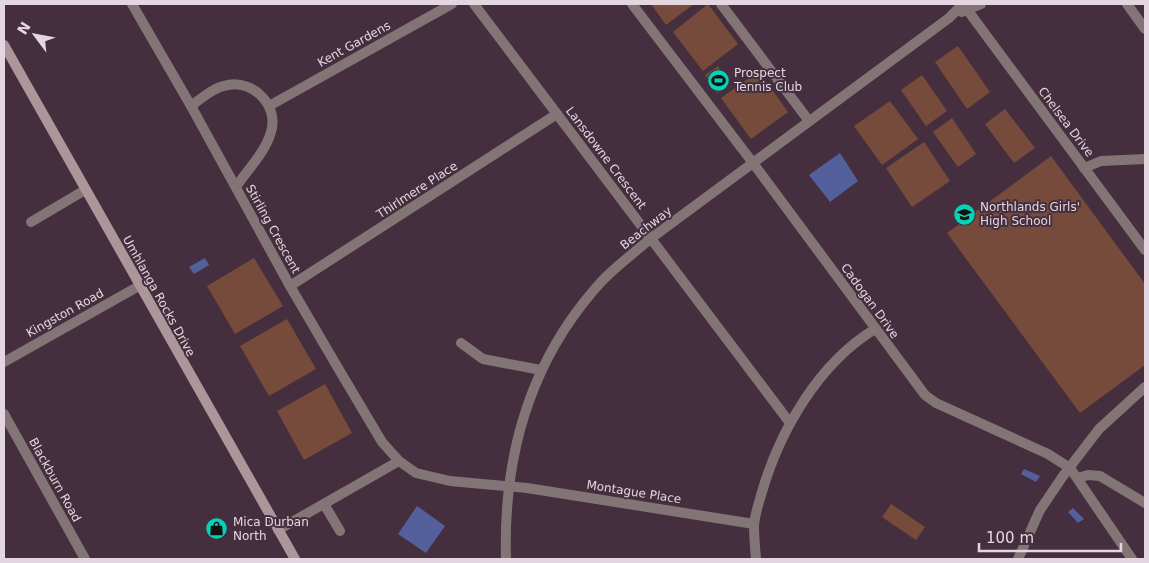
<svg xmlns="http://www.w3.org/2000/svg" width="1149" height="563" viewBox="0 0 1149 563" font-family="'DejaVu Sans',sans-serif">
  <style>
    .green { fill: #764b3b }
    .water { fill: #53609b }
    .lines { fill: none; stroke-linecap: round; stroke-linejoin: round }
    .minor { stroke: #837476; stroke-width: 10 }
    .secondary { stroke: #ad9699; stroke-width: 10 }
    .labels { text-anchor: middle; dominant-baseline: central; stroke-width: 4; stroke-linejoin: round; paint-order: stroke }
    .street-label { font-size: 12px; fill: #e4d6e0; stroke: #452f3f }
    .poi-label { font-size: 12px; fill: #e4d6e0; stroke: #452f3f; text-anchor: start }
  </style>
  <rect width="100%" height="100%" fill="#452f3f"/>
  <!-- green -->
  <g class="green">
    <path d="M 651,4 L 694,4 L 666,25 Z"/>
    <path d="M 708,4 L 738,44 L 703,71 L 673,32 Z"/>
    <path d="M 958,46 L 990,92 L 967,109 L 935,62 Z"/>
    <path d="M 718,66 L 730,84 L 717,93 L 705,75 Z"/>
    <path d="M 759,71 L 788,112 L 751,139 L 721,98 Z"/>
    <path d="M 922,75 L 947,111 L 926,126 L 901,90 Z"/>
    <path d="M 890,101 L 918,139 L 882,165 L 854,126 Z"/>
    <path d="M 1005,109 L 1035,148 L 1014,163 L 985,124 Z"/>
    <path d="M 952,118 L 976,154 L 958,167 L 933,132 Z"/>
    <path d="M 924,142 L 950,181 L 912,207 L 886,168 Z"/>
    <path d="M 1051,156 L 1145,284 L 1145,365 L 1080,413 L 947,233 Z"/>
    <path d="M 254,258 L 283,306 L 235,334 L 207,286 Z"/>
    <path d="M 287,319 L 316,369 L 269,396 L 240,346 Z"/>
    <path d="M 325,384 L 352,433 L 304,460 L 277,411 Z"/>
    <path d="M 891,504 L 925,527 L 916,540 L 882,517 Z"/>
  </g>
  <!-- water -->
  <g class="water">
    <path d="M 840,153 L 858,181 L 830,202 L 809,175 Z"/>
    <path d="M 205,258 L 209,265 L 194,274 L 189,267 Z"/>
    <path d="M 1024,469 L 1040,476 L 1036,482 L 1021,474 Z"/>
    <path d="M 417,506 L 445,526 L 426,553 L 398,534 Z"/>
    <path d="M 1073,508 L 1084,519 L 1078,523 L 1068,512 Z"/>
  </g>
  <g class="lines">
    <!-- minor -->
    <g class="minor">
      <path d="M 132,4 L 191,106 L 290,286 L 338,368 L 382,442 L 399,461 L 416,473 L 450,481 L 527,488 L 754,524"/>
      <path d="M 474,4 L 790,423"/>
      <path d="M 632,4 L 753,163 L 925,395 L 936,403 L 1048,454 L 1070,468 L 1132,559"/>
      <path d="M 721,4 L 809,121"/>
      <path d="M 963,4 L 1145,250"/>
      <path d="M 1127,4 L 1145,29"/>
      <path d="M 962,12 L 981,4"/>
      <path d="M 191,106 C 202,98 214,87 228,85 C 254,80 279,106 271,132 C 265,153 247,170 236,187"/>
      <path d="M 269,106 L 452,4"/>
      <path d="M 1084,168 L 1101,161 L 1145,159"/>
      <path d="M 31,222 L 85,190"/>
      <path d="M 290,286 L 557,114"/>
      <path d="M 461,343 L 483,359 L 541,370"/>
      <path d="M 4,362 L 139,286"/>
      <path d="M 4,414 L 85,559"/>
      <path d="M 1078,478 L 1088,475 L 1100,476 L 1145,503"/>
      <path d="M 324,504 L 340,531"/>
      <path d="M 278,530 L 399,461"/>
      <path d="M 506,559 C 503,455 530,360 601,282 C 616,266 634,253 650,239 L 949,18 L 963,4"/>
      <path d="M 756,559 C 755,548 754,536 754,525 C 755,514 759,502 762,492 C 780,430 819,363 875,329"/>
      <path d="M 1018,559 L 1040,510 L 1063,476 L 1099,429 L 1145,387"/>
    </g>
    <!-- secondary -->
    <path class="secondary" d="M 4,45 L 295,559"/>
  </g>
  <!-- icons -->
  <defs>
    <symbol id="stadium-disc" viewBox="-11 -11 22 22"><circle r="9.5" fill="#00d5b7" stroke="#452f3f"/><path d="M0-5a6.5 5 0 1 0 0 10a6.5 5 0 1 0 0-10ZM-3.5-1.8h7v3.6h-7Z" fill="#111"/></symbol>
    <symbol id="school-disc" viewBox="-11 -11 22 22"><circle r="9.5" fill="#00d5b7" stroke="#452f3f"/><path d="M0-5L7-2L0 1L-7-2ZM-4 1L0 2.5L4 1V4Q0 6-4 4Z" fill="#111"/></symbol>
    <symbol id="shop-disc" viewBox="-11 -11 22 22"><circle r="9.5" fill="#00d5b7" stroke="#452f3f"/><path d="M-5-2.5h2.3a2.7 3.5 0 0 1 5.4 0H5L5.5 6h-11ZM-1.5-2.5h3a1.5 2.3 0 0 0-3 0Z" fill="#111"/></symbol>
  </defs>
  <g fill-rule="evenodd">
    <use href="#stadium-disc" x="706" y="68" width="25" height="25"/>
    <use href="#school-disc" x="952" y="202" width="25" height="25"/>
    <use href="#shop-disc" x="204" y="516" width="25" height="25"/>
  </g>
  <g class="labels">
    <!-- street labels -->
    <g class="street-label">
      <text transform="translate(354 44) rotate(-29)">Kent Gardens</text>
      <text transform="translate(1066 122) rotate(53)">Chelsea Drive</text>
      <text transform="translate(606 158) rotate(53)">Lansdowne Crescent</text>
      <text transform="translate(417 190) rotate(-33)">Thirlmere Place</text>
      <text transform="translate(646 228) rotate(-38)">Beachway</text>
      <text transform="translate(273 229) rotate(61)">Stirling Crescent</text>
      <text transform="translate(159 296) rotate(61)">Umhlanga Rocks Drive</text>
      <text transform="translate(870 301) rotate(54)">Cadogan Drive</text>
      <text transform="translate(65 313) rotate(-29)">Kingston Road</text>
      <text transform="translate(55 480) rotate(61)">Blackburn Road</text>
      <text transform="translate(634 492) rotate(9)">Montague Place</text>
    </g>
    <!-- poi labels -->
    <g class="poi-label">
      <text x="734" y="73">Prospect<tspan x="734" dy="14">Tennis Club</tspan></text>
      <text x="980" y="207">Northlands Girls'<tspan x="980" dy="14">High School</tspan></text>
      <text x="233" y="522">Mica Durban<tspan x="233" dy="14">North</tspan></text>
    </g>
  </g>
  <!-- border -->
  <rect width="1149" height="563" fill="none" stroke="#e4d6e0" stroke-width="10"/>
  <!-- north arrow -->
  <g transform="translate(35 35) rotate(302)" stroke="#452f3f" stroke-width="4" paint-order="stroke">
  <path d="M0-4L9 19L0 12L-9 19Z" fill="#e4d6e0"/>
  <text y="-8" font-size="14" font-weight="bold" text-anchor="middle" fill="#e4d6e0">N</text>
  </g>
  <!-- scale -->
  <path d="M979 543v8h142v-8" fill="none" stroke="#e4d6e0" stroke-width="2.5"/>
  <text x="986" y="543" font-size="15" fill="#e4d6e0" stroke="#452f3f" stroke-width="4" paint-order="stroke">100 m</text>
</svg>
